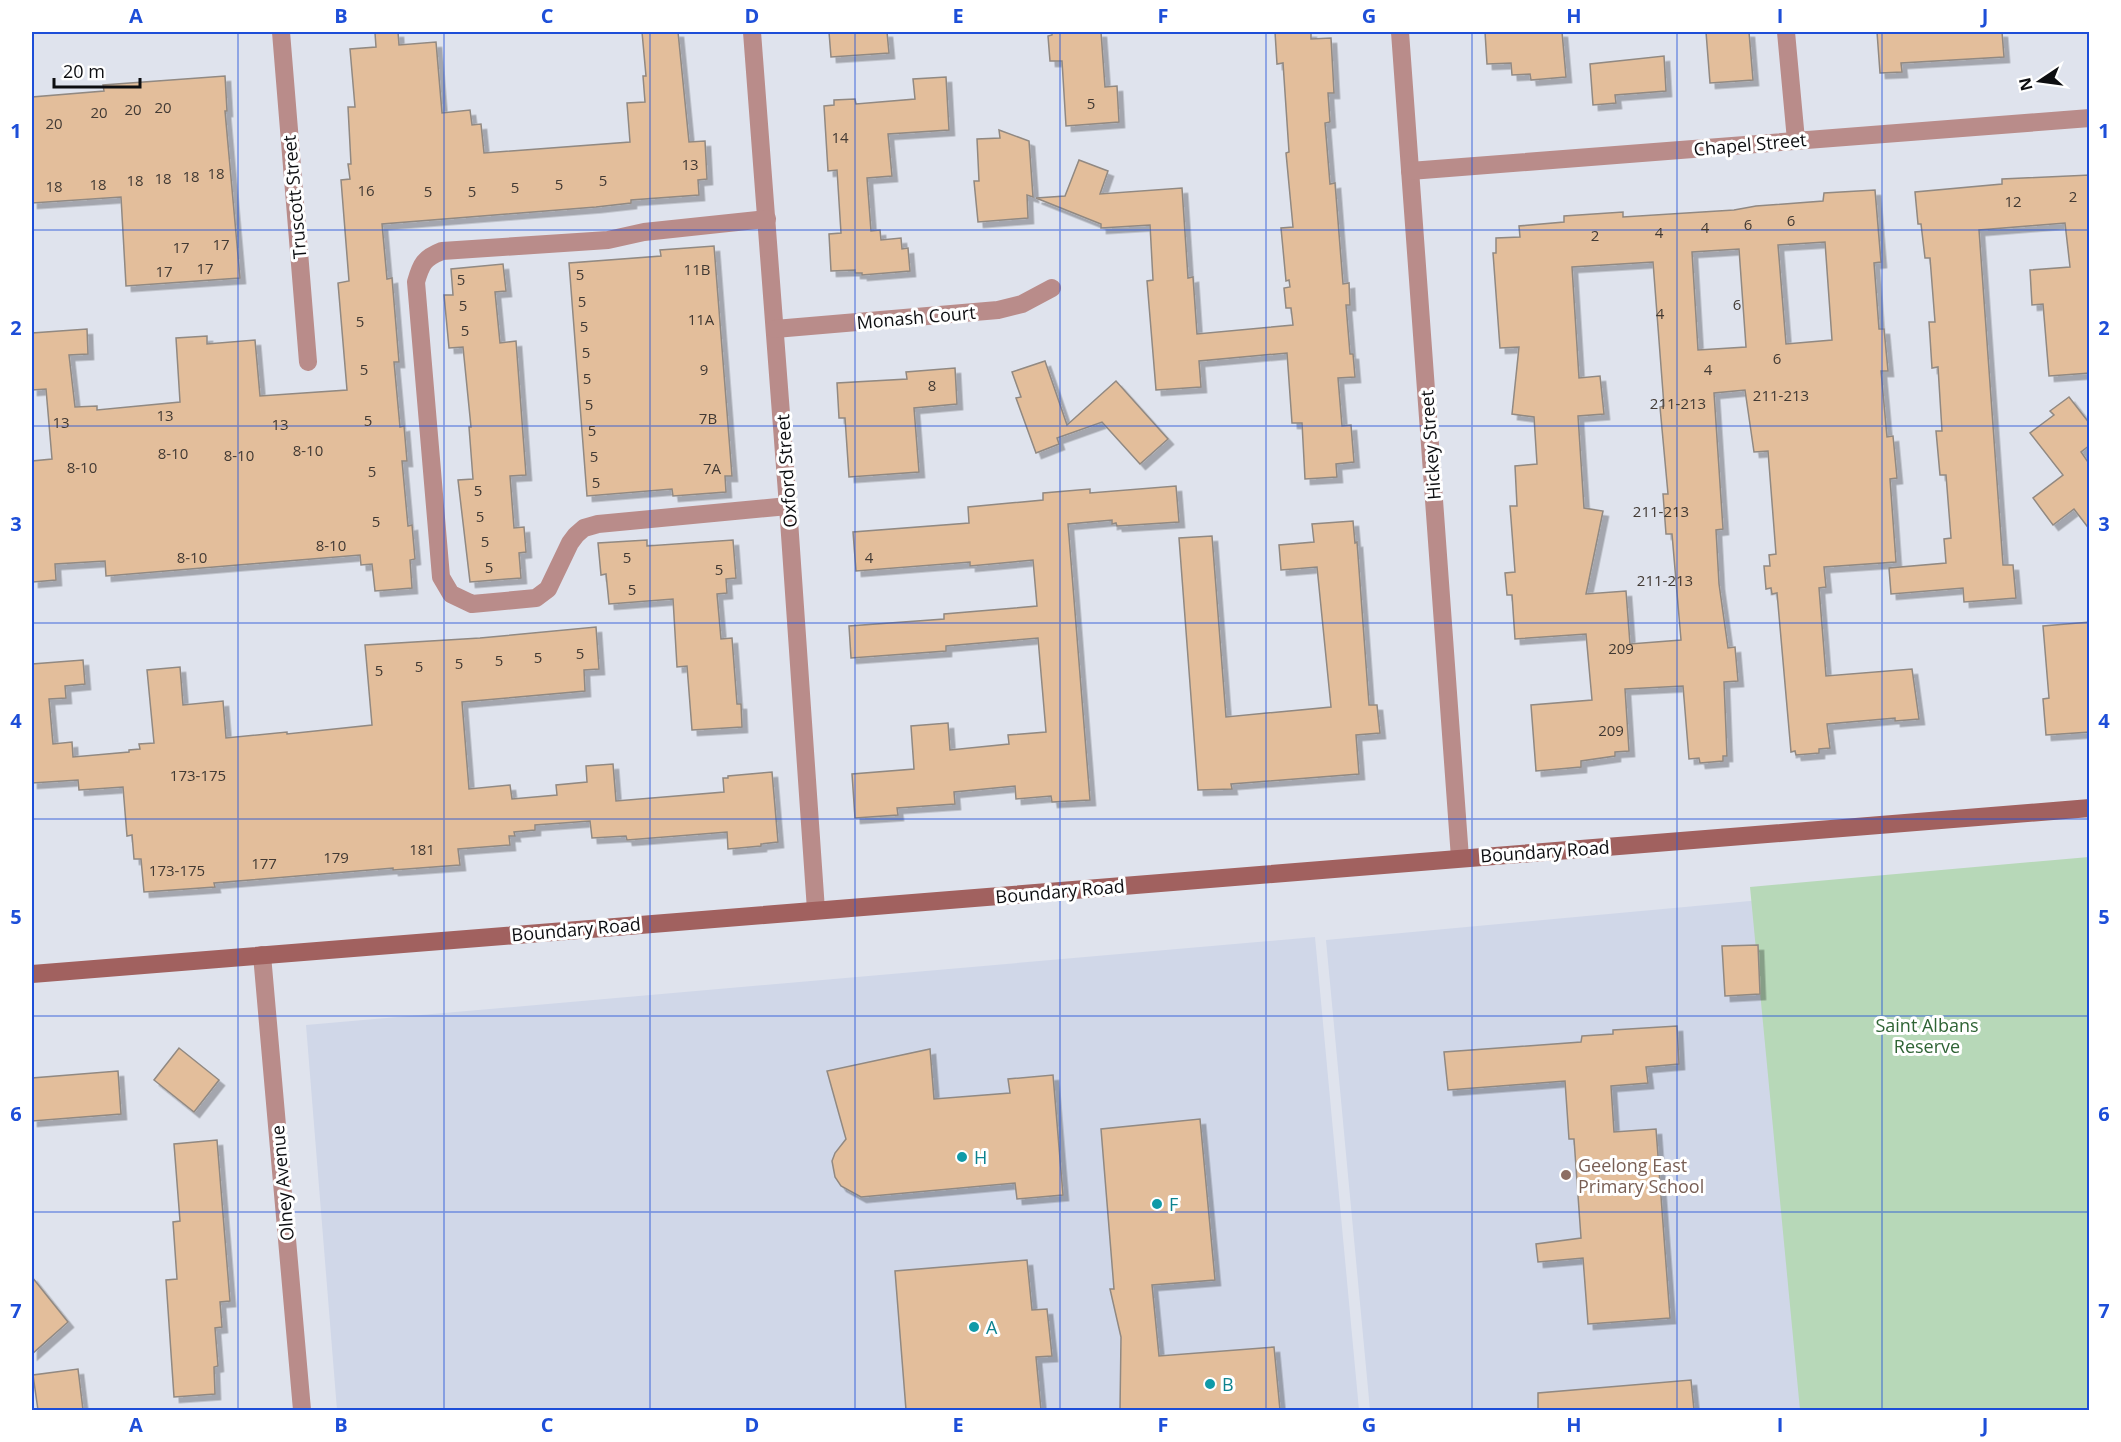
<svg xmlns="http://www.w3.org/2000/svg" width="2121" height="1442" viewBox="0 0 2121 1442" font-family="'Open Sans',sans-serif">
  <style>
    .built { fill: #d0d7e8 }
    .green { fill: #b7d8b8 }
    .building { fill: #e3be9b; stroke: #918982; stroke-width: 1.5; fill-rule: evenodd; filter: url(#shadow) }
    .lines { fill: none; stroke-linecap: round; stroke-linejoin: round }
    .street { stroke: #b98c8a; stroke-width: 18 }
    .secondary { stroke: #a1615f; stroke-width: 18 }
    .grid { fill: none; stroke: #1d4ed8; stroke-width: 1.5; stroke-opacity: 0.55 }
    .culture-dot { fill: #0f9aa8; stroke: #fff; stroke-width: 2 }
    .education-dot { fill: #8d6e63; stroke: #fff; stroke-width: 2 }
    .labels { text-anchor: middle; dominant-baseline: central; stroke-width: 6; stroke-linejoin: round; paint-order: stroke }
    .number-label { font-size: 15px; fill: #423a34 }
    .street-label { font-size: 18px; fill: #0d0e11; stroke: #fff }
    .park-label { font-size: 18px; fill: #2f6435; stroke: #fff }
    .culture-label { font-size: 18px; fill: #0d838f; stroke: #fff; text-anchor: start }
    .education-label { font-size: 18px; fill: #785e54; stroke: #fff; text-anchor: start }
    .neatline { fill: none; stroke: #1d4ed8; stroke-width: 2 }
    .grid-label { font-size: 20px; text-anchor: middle; font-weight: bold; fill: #1d4ed8 }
  </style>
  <defs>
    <filter id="shadow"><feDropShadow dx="5.5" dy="5.5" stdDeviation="0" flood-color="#0004"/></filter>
  </defs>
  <rect width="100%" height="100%" fill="#dfe3ed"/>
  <!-- built -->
  <g class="built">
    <path d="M 1761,900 L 1804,1410 L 1370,1410 L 1326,940 Z"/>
    <path d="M 1315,937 L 1359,1410 L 337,1410 L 306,1025 Z"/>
  </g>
  <!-- green -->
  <path class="green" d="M 2089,857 L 2089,1410 L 1800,1410 L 1750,887 Z"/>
  <!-- building -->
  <g class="building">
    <path d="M 398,32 L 399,45 L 436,42 L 442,113 L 470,110 L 472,125 L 481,124 L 484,153 L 630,142 L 627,103 L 645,102 L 643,76 L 646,76 L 642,32 L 678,32 L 689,142 L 705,141 L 707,179 L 698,180 L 699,195 L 631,200 L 631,203 L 596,207 L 382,224 L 387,279 L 392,278 L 399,362 L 394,362 L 400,427 L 404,426 L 407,461 L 402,461 L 408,526 L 412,525 L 415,559 L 410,560 L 412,588 L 375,591 L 372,564 L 361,565 L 360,555 L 106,576 L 105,561 L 55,564 L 56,580 L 33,582 L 32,461 L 52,459 L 46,389 L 32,390 L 32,333 L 87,329 L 88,354 L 69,355 L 75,407 L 97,406 L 97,410 L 180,402 L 176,338 L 207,336 L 207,344 L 255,340 L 260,396 L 347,390 L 338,283 L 349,281 L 341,180 L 350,179 L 348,164 L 351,164 L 348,107 L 355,107 L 350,49 L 376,47 L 375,33 Z"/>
    <path d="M 829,32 L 887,32 L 889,53 L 831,57 Z"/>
    <path d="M 1052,32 L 1101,32 L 1105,87 L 1117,86 L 1119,122 L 1066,126 L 1062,61 L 1050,61 L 1048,36 L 1052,35 Z"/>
    <path d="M 1275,32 L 1311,32 L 1311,39 L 1331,38 L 1334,93 L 1328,93 L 1330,122 L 1325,123 L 1330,184 L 1335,183 L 1343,284 L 1349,283 L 1350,305 L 1346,305 L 1350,354 L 1353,354 L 1355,377 L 1338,378 L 1342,426 L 1351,425 L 1354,462 L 1336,464 L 1337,477 L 1305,479 L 1302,423 L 1292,423 L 1287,353 L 1199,361 L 1201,387 L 1156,390 L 1147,281 L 1153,280 L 1150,225 L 1101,228 L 1101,224 L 1036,198 L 1065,196 L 1079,160 L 1108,171 L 1100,194 L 1182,188 L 1188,278 L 1193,277 L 1197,334 L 1293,325 L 1291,308 L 1286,308 L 1284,288 L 1290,287 L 1289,280 L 1286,281 L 1281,228 L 1293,227 L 1286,153 L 1289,152 L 1283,63 L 1277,64 Z"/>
    <path d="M 1485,32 L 1562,32 L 1566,77 L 1531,80 L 1530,74 L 1512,75 L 1511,63 L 1487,64 Z"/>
    <path d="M 1706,32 L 1749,32 L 1753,80 L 1710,83 Z"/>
    <path d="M 1877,32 L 2002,32 L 2004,57 L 1901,63 L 1902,72 L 1880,73 Z"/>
    <path d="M 1664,56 L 1666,91 L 1615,95 L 1616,103 L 1593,105 L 1590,64 Z"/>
    <path d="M 225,76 L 227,111 L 225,111 L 240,278 L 126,286 L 121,197 L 32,203 L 32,97 L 104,91 L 103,85 Z"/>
    <path d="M 946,77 L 949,130 L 888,134 L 892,176 L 867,178 L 871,231 L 880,230 L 881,240 L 901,238 L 902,249 L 908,248 L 910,271 L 862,275 L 862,273 L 855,273 L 855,270 L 831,271 L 829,234 L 841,233 L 837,170 L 828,171 L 824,106 L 834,105 L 834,100 L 855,99 L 856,104 L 915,99 L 913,79 Z"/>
    <path d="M 999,130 L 1029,141 L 1033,197 L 1027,195 L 1028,218 L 978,222 L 974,181 L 979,181 L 977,139 L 1000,138 Z"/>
    <path d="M 2090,175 L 2090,373 L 2049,376 L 2043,304 L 2032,305 L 2030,270 L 2070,267 L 2065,223 L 1979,230 L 2003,565 L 2013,565 L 2016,598 L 1964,602 L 1963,588 L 1891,594 L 1889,568 L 1946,563 L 1944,539 L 1951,538 L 1946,475 L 1940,475 L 1936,431 L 1942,431 L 1938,367 L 1932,368 L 1929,322 L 1935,322 L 1930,258 L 1925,258 L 1921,224 L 1918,224 L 1915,192 L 2002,184 L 2002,179 Z"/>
    <path d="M 1875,190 L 1881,262 L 1874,263 L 1879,329 L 1884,329 L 1888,371 L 1881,371 L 1887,437 L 1893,436 L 1897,478 L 1890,479 L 1896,562 L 1824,567 L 1826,587 L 1819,588 L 1826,676 L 1912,669 L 1919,719 L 1895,721 L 1895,718 L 1827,724 L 1830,748 L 1819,749 L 1819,753 L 1796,755 L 1795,751 L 1791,752 L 1777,593 L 1772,594 L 1771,588 L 1766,589 L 1764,566 L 1770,566 L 1769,555 L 1776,554 L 1768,451 L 1754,452 L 1745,390 L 1714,393 L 1723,529 L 1716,530 L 1719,584 L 1728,648 L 1735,647 L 1738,681 L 1724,682 L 1727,756 L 1723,756 L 1723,761 L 1700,763 L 1699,758 L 1689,759 L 1683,686 L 1625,689 L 1629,751 L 1615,752 L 1615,756 L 1581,761 L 1581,767 L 1536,771 L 1531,705 L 1592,700 L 1586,634 L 1515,639 L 1512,595 L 1507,595 L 1505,573 L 1515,572 L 1510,506 L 1517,506 L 1515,466 L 1537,464 L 1534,417 L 1512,414 L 1519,347 L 1500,348 L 1493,253 L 1496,253 L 1496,238 L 1520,237 L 1519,226 L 1564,222 L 1564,216 L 1623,212 L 1623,217 L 1734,210 L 1756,206 L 1823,201 L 1824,193 ZM 1825,242 L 1832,340 L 1786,344 L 1778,245 ZM 1739,249 L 1746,347 L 1698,350 L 1692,252 ZM 1653,262 L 1664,406 L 1660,407 L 1668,494 L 1663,494 L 1666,534 L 1672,534 L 1681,640 L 1630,644 L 1626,591 L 1586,594 L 1603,511 L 1584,508 L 1578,416 L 1604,414 L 1600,376 L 1579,378 L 1572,267 Z"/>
    <path d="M 714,246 L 732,476 L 725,476 L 726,492 L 673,496 L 672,489 L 587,496 L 569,263 L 661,256 L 660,250 Z"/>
    <path d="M 503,264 L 506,291 L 495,292 L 500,343 L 516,341 L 526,475 L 510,476 L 514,528 L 524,527 L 526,552 L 519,553 L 521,578 L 470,582 L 458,480 L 473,479 L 469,427 L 471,427 L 463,347 L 449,348 L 444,295 L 453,295 L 451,269 Z"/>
    <path d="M 1045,361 L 1067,425 L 1116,381 L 1168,439 L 1140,464 L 1102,422 L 1057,438 L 1059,444 L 1036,453 L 1016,398 L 1021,397 L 1012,372 Z"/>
    <path d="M 955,368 L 957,404 L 914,408 L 919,472 L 849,477 L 845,418 L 839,418 L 837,383 L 907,379 L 906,372 Z"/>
    <path d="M 2069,397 L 2090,424 L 2090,445 L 2081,452 L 2090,465 L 2090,530 L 2074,509 L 2053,525 L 2033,498 L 2063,475 L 2030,433 L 2054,415 L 2050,411 Z"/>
    <path d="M 1176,486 L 1179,522 L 1117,526 L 1116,523 L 1112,524 L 1112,520 L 1068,524 L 1090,800 L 1052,802 L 1051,796 L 1016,799 L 1015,786 L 954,792 L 955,804 L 897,808 L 898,815 L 855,818 L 852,774 L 914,769 L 911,726 L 948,723 L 950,750 L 1009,744 L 1008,735 L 1046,732 L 1038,638 L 946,646 L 946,651 L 851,658 L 849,626 L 944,619 L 944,614 L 1037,606 L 1033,560 L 970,566 L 970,562 L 856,571 L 853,532 L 969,523 L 968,507 L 1043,500 L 1043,493 L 1090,489 L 1090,493 Z"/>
    <path d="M 1353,521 L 1355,543 L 1357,542 L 1369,705 L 1377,705 L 1380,733 L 1356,735 L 1359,774 L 1231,784 L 1232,789 L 1198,790 L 1179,538 L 1212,536 L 1226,717 L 1331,707 L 1317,567 L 1281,570 L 1279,545 L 1314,542 L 1312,524 Z"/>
    <path d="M 647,540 L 647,546 L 733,540 L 736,578 L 726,579 L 727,593 L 717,594 L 721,639 L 732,638 L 737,704 L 741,704 L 742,727 L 692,730 L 687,666 L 677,667 L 673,599 L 609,604 L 606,574 L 601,575 L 598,543 Z"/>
    <path d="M 2090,622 L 2090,732 L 2046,735 L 2043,699 L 2049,698 L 2043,626 Z"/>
    <path d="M 596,627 L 599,669 L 584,670 L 585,691 L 462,702 L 469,789 L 510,785 L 512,799 L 557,795 L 556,785 L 587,782 L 586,766 L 613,764 L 616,801 L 724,792 L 723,778 L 728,778 L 728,776 L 772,772 L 778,842 L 761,844 L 761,846 L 728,849 L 727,832 L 627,840 L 626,836 L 592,838 L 590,821 L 535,825 L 535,830 L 514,832 L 515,836 L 509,836 L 510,845 L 458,849 L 460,865 L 393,870 L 393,868 L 214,883 L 215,887 L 144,892 L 141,859 L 134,859 L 132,835 L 127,836 L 123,787 L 79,790 L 78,780 L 32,783 L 32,664 L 83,660 L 85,684 L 65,686 L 66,698 L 49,699 L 53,744 L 72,742 L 73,757 L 129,752 L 129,750 L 140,749 L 139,744 L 154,743 L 147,670 L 180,667 L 183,705 L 223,701 L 226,738 L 287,732 L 287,734 L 372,725 L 365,645 L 480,638 Z"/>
    <path d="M 1758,945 L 1760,994 L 1725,996 L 1722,946 Z"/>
    <path d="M 1677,1026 L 1679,1064 L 1646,1067 L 1648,1083 L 1611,1086 L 1614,1132 L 1656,1129 L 1670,1318 L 1588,1324 L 1583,1258 L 1538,1262 L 1536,1244 L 1581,1238 L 1574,1139 L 1569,1139 L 1565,1081 L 1448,1090 L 1444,1052 L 1581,1042 L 1582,1036 L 1613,1034 L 1613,1030 Z"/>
    <path d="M 179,1048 L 219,1080 L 194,1112 L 154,1080 Z"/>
    <path d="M 930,1049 L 934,1099 L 1010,1093 L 1008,1079 L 1053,1075 L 1063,1195 L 1017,1199 L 1015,1183 L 861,1197 L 841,1186 L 835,1177 L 832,1161 L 835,1153 L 846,1139 L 827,1071 Z"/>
    <path d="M 118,1071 L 121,1114 L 32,1121 L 32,1078 Z"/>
    <path d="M 1200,1119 L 1215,1280 L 1152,1285 L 1159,1356 L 1274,1347 L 1280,1410 L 1120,1410 L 1121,1337 L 1110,1289 L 1114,1289 L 1101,1129 Z"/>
    <path d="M 217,1140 L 230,1301 L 220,1302 L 222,1327 L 215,1328 L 218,1366 L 214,1367 L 215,1394 L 174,1397 L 166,1280 L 177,1279 L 173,1222 L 180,1221 L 174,1144 Z"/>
    <path d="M 1027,1260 L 1032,1310 L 1047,1309 L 1052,1356 L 1036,1357 L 1041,1410 L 906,1410 L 895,1271 Z"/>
    <path d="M 32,1277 L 68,1322 L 32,1354 Z"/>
    <path d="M 78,1369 L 83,1410 L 38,1410 L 33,1375 Z"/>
    <path d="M 1691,1380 L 1694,1410 L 1538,1410 L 1538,1393 Z"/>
  </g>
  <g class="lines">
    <!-- street -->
    <g class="street">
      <path d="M 281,32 L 308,362"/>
      <path d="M 752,32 L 788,506 L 816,910"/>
      <path d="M 1400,32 L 1460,858"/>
      <path d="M 1786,32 L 1796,140"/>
      <path d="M 1410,171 L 2090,118"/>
      <path d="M 767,219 L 644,232 L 608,240 L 442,251 C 424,258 421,264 416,282 L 441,577 L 451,594 L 472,604 L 536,598 L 548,589 L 570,543 L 576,535 L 584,528 L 598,524 L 788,506"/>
      <path d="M 775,329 L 998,310 L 1022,304 L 1052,288"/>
      <path d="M 262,955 L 302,1410"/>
    </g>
    <!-- secondary -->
    <path class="secondary" d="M 32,974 L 2090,808"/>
  </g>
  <!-- grid -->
  <path class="grid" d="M 238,32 L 238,1410M 444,32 L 444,1410M 650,32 L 650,1410M 855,32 L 855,1410M 1060,32 L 1060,1410M 1266,32 L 1266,1410M 1472,32 L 1472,1410M 1677,32 L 1677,1410M 1882,32 L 1882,1410M 32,230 L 2090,230M 32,426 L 2090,426M 32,623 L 2090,623M 32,819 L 2090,819M 32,1016 L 2090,1016M 32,1212 L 2090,1212"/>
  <!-- markers -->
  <g class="culture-dot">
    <circle cx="962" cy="1157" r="6"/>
    <circle cx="1157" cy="1204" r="6"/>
    <circle cx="974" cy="1327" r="6"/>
    <circle cx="1210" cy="1384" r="6"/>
  </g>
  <circle class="education-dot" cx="1566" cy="1175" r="6"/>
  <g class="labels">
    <!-- number labels -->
    <g class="number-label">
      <text x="1091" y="103">5</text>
      <text x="163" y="107">20</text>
      <text x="133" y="109">20</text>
      <text x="99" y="112">20</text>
      <text x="54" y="123">20</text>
      <text x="840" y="137">14</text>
      <text x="690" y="164">13</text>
      <text x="216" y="173">18</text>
      <text x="191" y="176">18</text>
      <text x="163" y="178">18</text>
      <text x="135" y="180">18</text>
      <text x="603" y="180">5</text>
      <text x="98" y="184">18</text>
      <text x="559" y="184">5</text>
      <text x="54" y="186">18</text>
      <text x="515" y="187">5</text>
      <text x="366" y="190">16</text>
      <text x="428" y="191">5</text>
      <text x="472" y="191">5</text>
      <text x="2073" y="196">2</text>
      <text x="2013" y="201">12</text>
      <text x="1791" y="220">6</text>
      <text x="1748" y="224">6</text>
      <text x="1705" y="227">4</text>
      <text x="1659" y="232">4</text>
      <text x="1595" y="235">2</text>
      <text x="221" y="244">17</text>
      <text x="181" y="247">17</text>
      <text x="205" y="268">17</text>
      <text x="697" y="269">11B</text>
      <text x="164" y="271">17</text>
      <text x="580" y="274">5</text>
      <text x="461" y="279">5</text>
      <text x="582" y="301">5</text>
      <text x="1737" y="304">6</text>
      <text x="463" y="305">5</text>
      <text x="1660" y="313">4</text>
      <text x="701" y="319">11A</text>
      <text x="360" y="321">5</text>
      <text x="584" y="326">5</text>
      <text x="465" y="330">5</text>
      <text x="586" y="352">5</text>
      <text x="1777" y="358">6</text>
      <text x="364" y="369">5</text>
      <text x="704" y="369">9</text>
      <text x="1708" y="369">4</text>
      <text x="587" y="378">5</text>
      <text x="932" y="385">8</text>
      <text x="1781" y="395">211-213</text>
      <text x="1678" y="403">211-213</text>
      <text x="589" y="404">5</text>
      <text x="165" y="415">13</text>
      <text x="708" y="418">7B</text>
      <text x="368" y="420">5</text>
      <text x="61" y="422">13</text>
      <text x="280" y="424">13</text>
      <text x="592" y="430">5</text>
      <text x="308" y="450">8-10</text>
      <text x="173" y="453">8-10</text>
      <text x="239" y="455">8-10</text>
      <text x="594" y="456">5</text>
      <text x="82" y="467">8-10</text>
      <text x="712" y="468">7A</text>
      <text x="372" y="471">5</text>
      <text x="596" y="482">5</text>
      <text x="478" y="490">5</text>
      <text x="1661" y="511">211-213</text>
      <text x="480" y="516">5</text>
      <text x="376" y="521">5</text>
      <text x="485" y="541">5</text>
      <text x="331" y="545">8-10</text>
      <text x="192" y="557">8-10</text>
      <text x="627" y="557">5</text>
      <text x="869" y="557">4</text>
      <text x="489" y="567">5</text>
      <text x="719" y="569">5</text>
      <text x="1665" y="580">211-213</text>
      <text x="632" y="589">5</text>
      <text x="1621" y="648">209</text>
      <text x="580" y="653">5</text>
      <text x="538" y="657">5</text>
      <text x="499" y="660">5</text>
      <text x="459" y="663">5</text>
      <text x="419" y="666">5</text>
      <text x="379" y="670">5</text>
      <text x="1611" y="730">209</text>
      <text x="198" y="775">173-175</text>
      <text x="422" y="849">181</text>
      <text x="336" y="857">179</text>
      <text x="264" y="863">177</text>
      <text x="177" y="870">173-175</text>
    </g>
    <!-- street labels -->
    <g class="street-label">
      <text transform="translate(1750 144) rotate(-5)">Chapel Street</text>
      <text transform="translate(294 197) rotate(-95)">Truscott Street</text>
      <text transform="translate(916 317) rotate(-5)">Monash Court</text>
      <text transform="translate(1430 445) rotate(-94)">Hickey Street</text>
      <text transform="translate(786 471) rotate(-94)">Oxford Street</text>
      <text transform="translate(1545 851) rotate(-4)">Boundary Road</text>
      <text transform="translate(1060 891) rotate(-5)">Boundary Road</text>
      <text transform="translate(576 929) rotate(-5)">Boundary Road</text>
      <text transform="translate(282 1183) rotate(-95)">Olney Avenue</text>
    </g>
    <!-- park labels -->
    <g class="park-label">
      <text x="1927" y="1025">Saint Albans<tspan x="1927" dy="21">Reserve</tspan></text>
    </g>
    <!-- culture labels -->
    <g class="culture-label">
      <text x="974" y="1157">H</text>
      <text x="1169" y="1204">F</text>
      <text x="986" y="1327">A</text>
      <text x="1222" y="1384">B</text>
    </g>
    <!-- education labels -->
    <g class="education-label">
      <text x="1578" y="1165">Geelong East<tspan x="1578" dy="21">Primary School</tspan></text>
    </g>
  </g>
  <!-- border -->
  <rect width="2121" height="1442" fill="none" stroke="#ffffff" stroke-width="66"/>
  <!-- north arrow -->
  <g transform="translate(2040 81) rotate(257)" stroke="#ffffff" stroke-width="4.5" paint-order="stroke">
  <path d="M0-4.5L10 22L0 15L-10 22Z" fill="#0d0e11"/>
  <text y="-9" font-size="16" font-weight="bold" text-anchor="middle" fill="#0d0e11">N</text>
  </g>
  <!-- scale -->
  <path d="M54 78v9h86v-9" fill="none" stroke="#0d0e11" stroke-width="3"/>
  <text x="63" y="78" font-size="18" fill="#0d0e11" stroke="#ffffff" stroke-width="4.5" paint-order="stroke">20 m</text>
  <rect x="33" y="33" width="2055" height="1376" class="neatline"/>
  <g class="grid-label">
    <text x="136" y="23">A</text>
    <text x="341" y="23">B</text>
    <text x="547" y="23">C</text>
    <text x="752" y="23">D</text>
    <text x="958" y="23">E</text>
    <text x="1163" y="23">F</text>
    <text x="1369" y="23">G</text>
    <text x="1574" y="23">H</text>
    <text x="1780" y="23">I</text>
    <text x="1985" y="23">J</text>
    <text x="16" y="138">1</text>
    <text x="2104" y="138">1</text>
    <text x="16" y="335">2</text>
    <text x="2104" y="335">2</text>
    <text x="16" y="531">3</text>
    <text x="2104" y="531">3</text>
    <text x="16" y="728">4</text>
    <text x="2104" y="728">4</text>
    <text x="16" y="924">5</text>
    <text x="2104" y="924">5</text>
    <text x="16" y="1121">6</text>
    <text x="2104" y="1121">6</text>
    <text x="16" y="1318">7</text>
    <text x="2104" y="1318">7</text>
    <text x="136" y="1432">A</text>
    <text x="341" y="1432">B</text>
    <text x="547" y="1432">C</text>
    <text x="752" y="1432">D</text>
    <text x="958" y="1432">E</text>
    <text x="1163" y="1432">F</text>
    <text x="1369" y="1432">G</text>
    <text x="1574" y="1432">H</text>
    <text x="1780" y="1432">I</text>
    <text x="1985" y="1432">J</text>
  </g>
</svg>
